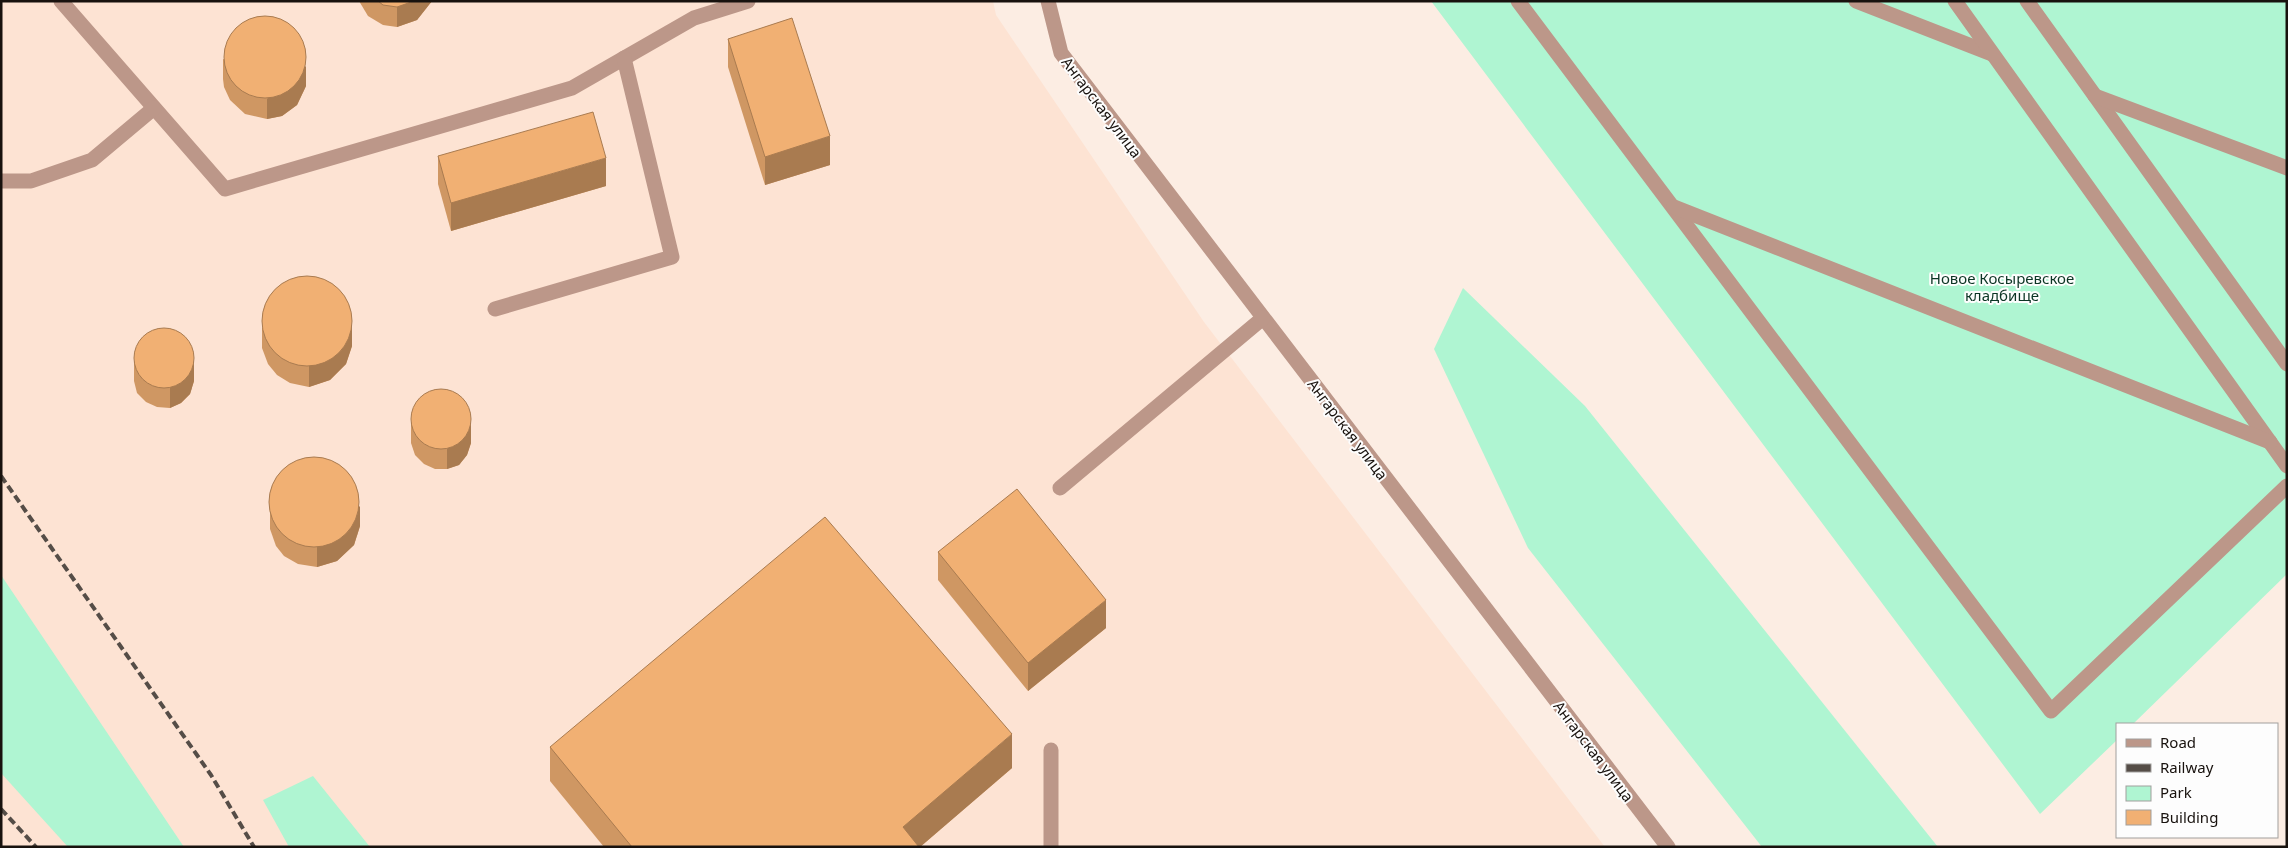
<svg xmlns="http://www.w3.org/2000/svg" width="2288" height="848" viewBox="0 0 2288 848" font-family="'Noto Sans',sans-serif">
  <style>
    .built { fill: #fde3d3 }
    .green { fill: #aff5d2 }
    .lines { fill: none; stroke-linecap: round; stroke-linejoin: round }
    .minor { stroke: #bc9789; stroke-width: 15 }
    .rail { stroke: #554d47; stroke-width: 4; stroke-dasharray: 8 4; stroke-linecap: butt }
    .wall { fill: #cf9763 }
    .shaded-wall { fill: #a97b50 }
    .building { fill: #f1b073; stroke: #a97b50 }
    .labels { text-anchor: middle; dominant-baseline: central; stroke-width: 4; stroke-linejoin: round; paint-order: stroke }
    .street-label { font-size: 15px; fill: #18120e; stroke: #fdfdfd }
    .park-label { font-size: 15px; fill: #0b3524; stroke: #fdfdfd }
  </style>
  <rect width="100%" height="100%" fill="#fcede3"/>
  <!-- built -->
  <path class="built" d="M 1,1 L 993,1 L 996,15 L 1204,322 L 1605,847 L 1,847 Z"/>
  <!-- green -->
  <g class="green">
    <path d="M 1431,1 L 2287,1 L 2287,574 L 2133,724 L 2117,724 L 2117,740 L 2040,814 Z"/>
    <path d="M 1463,288 L 1585,406 L 1938,847 L 1762,847 L 1528,548 L 1434,349 Z"/>
    <path d="M 1,575 L 184,847 L 68,847 L 1,773 Z"/>
    <path d="M 313,776 L 370,847 L 289,847 L 263,800 Z"/>
  </g>
  <g class="lines">
    <!-- minor -->
    <g class="minor">
      <path d="M 61,1 L 225,189 L 572,88 L 694,18 L 748,1"/>
      <path d="M 1048,1 L 1061,53 L 1668,847"/>
      <path d="M 1518,1 L 2051,711 L 2287,486"/>
      <path d="M 1856,1 L 1992,54"/>
      <path d="M 1955,1 L 2287,466"/>
      <path d="M 2027,1 L 2287,364"/>
      <path d="M 2095,96 L 2287,168"/>
      <path d="M 1,181 L 31,181 L 92,160 L 154,108"/>
      <path d="M 1674,207 L 2270,442"/>
      <path d="M 495,309 L 672,257 L 624,58"/>
      <path d="M 1060,488 L 1263,318"/>
      <path d="M 1051,847 L 1051,750"/>
    </g>
    <!-- rail -->
    <g class="rail">
      <path d="M 1,476 L 211,775 L 254,847"/>
      <path d="M 1,809 L 36,847"/>
    </g>
  </g>
  <!-- wall -->
  <g class="wall">
    <path d="M 359,1 L 432,1 L 417,20 L 397,27 L 383,25 L 368,16 Z"/>
    <path d="M 728,39 L 830,165 L 765,185 L 728,67 Z"/>
    <path d="M 223,59 L 306,86 L 297,105 L 282,116 L 267,119 L 245,114 L 230,100 L 224,87 L 223,79 Z"/>
    <path d="M 438,156 L 606,186 L 451,231 L 438,184 Z"/>
    <path d="M 262,328 L 352,346 L 346,364 L 330,380 L 309,387 L 290,383 L 277,375 L 268,364 L 262,348 Z"/>
    <path d="M 134,361 L 194,381 L 190,394 L 181,403 L 170,408 L 157,407 L 146,402 L 137,393 L 134,381 Z"/>
    <path d="M 411,422 L 471,443 L 467,455 L 459,465 L 447,469 L 435,469 L 424,464 L 415,455 L 411,443 Z"/>
    <path d="M 270,509 L 360,526 L 354,545 L 337,561 L 317,567 L 298,564 L 284,556 L 276,546 L 270,529 Z"/>
    <path d="M 938,552 L 1106,628 L 1028,691 L 938,580 Z"/>
    <path d="M 550,747 L 1012,768 L 920,847 L 604,847 L 550,781 Z"/>
  </g>
  <!-- shaded-wall -->
  <g class="shaded-wall">
    <path d="M 414,1 L 432,1 L 417,20 L 397,27 L 397,7 Z"/>
    <path d="M 306,66 L 306,86 L 297,105 L 282,116 L 267,119 L 267,99 Z"/>
    <path d="M 830,136 L 830,165 L 765,185 L 765,157 Z"/>
    <path d="M 606,158 L 606,186 L 451,231 L 451,203 Z"/>
    <path d="M 352,325 L 352,346 L 346,364 L 330,380 L 309,387 L 309,366 Z"/>
    <path d="M 194,361 L 194,381 L 190,394 L 181,403 L 170,408 L 170,387 Z"/>
    <path d="M 471,423 L 471,443 L 467,455 L 459,465 L 447,469 L 447,449 Z"/>
    <path d="M 360,506 L 360,526 L 354,545 L 337,561 L 317,567 L 317,547 Z"/>
    <path d="M 1106,600 L 1106,628 L 1028,691 L 1028,663 Z"/>
    <path d="M 1012,734 L 1012,768 L 920,847 L 903,847 L 903,827 Z"/>
  </g>
  <!-- building -->
  <g class="building">
    <path d="M 378,1 L 414,1 L 397,7 L 383,5 Z"/>
    <circle cx="265" cy="57" r="41"/>
    <path d="M 792,18 L 830,136 L 765,157 L 728,39 Z"/>
    <path d="M 593,112 L 606,158 L 451,203 L 438,156 Z"/>
    <circle cx="307" cy="321" r="45"/>
    <circle cx="164" cy="358" r="30"/>
    <circle cx="441" cy="419" r="30"/>
    <circle cx="314" cy="502" r="45"/>
    <path d="M 1017,489 L 1106,600 L 1028,663 L 938,552 Z"/>
    <path d="M 825,517 L 1012,734 L 903,827 L 919,847 L 632,847 L 550,747 Z"/>
  </g>
  <g class="labels">
    <!-- street labels -->
    <g class="street-label">
      <text transform="translate(1102 107) rotate(53)">Ангарская улица</text>
      <text transform="translate(1348 429) rotate(53)">Ангарская улица</text>
      <text transform="translate(1594 751) rotate(53)">Ангарская улица</text>
    </g>
    <!-- park labels -->
    <g class="park-label">
      <text x="2002" y="278">Новое Косыревское<tspan x="2002" dy="17">кладбище</tspan></text>
    </g>
  </g>
  <!-- border -->
  <rect width="2288" height="848" fill="none" stroke="#18120e" stroke-width="5"/>
  <!-- legend -->
  <rect x="2116" y="723" width="162" height="115" fill="#fdfdfd" stroke="#a19f9d"/>
  <rect x="2126" y="739" width="25" height="8" fill="#bc9789" stroke="#a19f9d"/>
  <text x="2160" y="748" font-size="15" fill="#18120e">Road</text>
  <rect x="2126" y="764" width="25" height="8" fill="#554d47" stroke="#a19f9d"/>
  <text x="2160" y="773" font-size="15" fill="#18120e">Railway</text>
  <rect x="2126" y="786" width="25" height="15" fill="#aff5d2" stroke="#a19f9d"/>
  <text x="2160" y="798" font-size="15" fill="#18120e">Park</text>
  <rect x="2126" y="810" width="25" height="15" fill="#f1b073" stroke="#a19f9d"/>
  <text x="2160" y="823" font-size="15" fill="#18120e">Building</text>
</svg>
